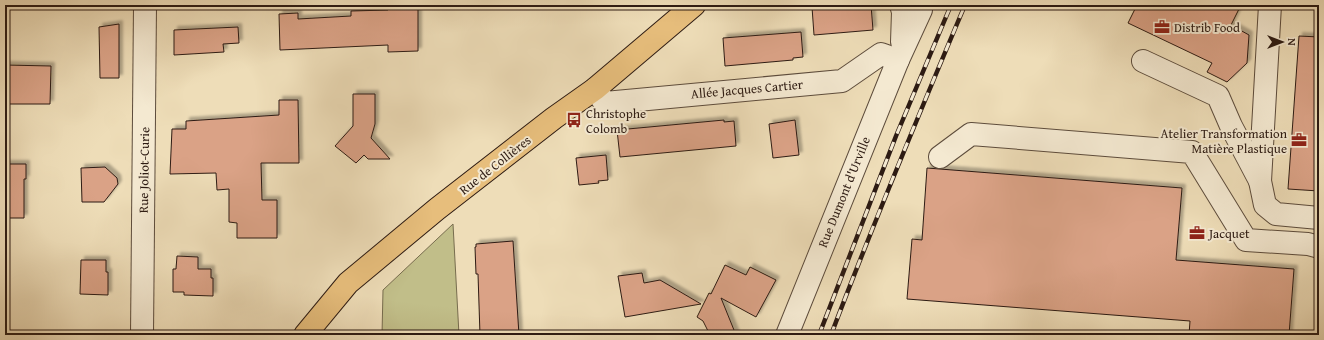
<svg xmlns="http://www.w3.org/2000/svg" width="1324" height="340" viewBox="0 0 1324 340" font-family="'Gentium Book Plus',serif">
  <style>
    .green { fill: #c1be89; stroke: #776c4e }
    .building { fill: #daa286; stroke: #2d1b13; filter: url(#shadow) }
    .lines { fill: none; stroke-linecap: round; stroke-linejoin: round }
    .minor-casing { stroke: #5d4c3c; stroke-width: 24 }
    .major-casing { stroke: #2d1b13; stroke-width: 24 }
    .minor { stroke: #f4e9d1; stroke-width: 22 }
    .major { stroke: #e7be7c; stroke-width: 22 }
    .rail-casing { stroke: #2d1b13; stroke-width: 4.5 }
    .rail { stroke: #f4e9d1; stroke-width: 3; stroke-dasharray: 9; stroke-linecap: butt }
    .labels { text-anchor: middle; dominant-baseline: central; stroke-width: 4; stroke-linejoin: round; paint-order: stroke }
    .poi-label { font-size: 13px; fill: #2d1b13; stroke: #f4e9d1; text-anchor: start }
    .street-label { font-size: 13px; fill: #2d1b13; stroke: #f4e9d1 }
  </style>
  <defs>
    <filter id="shadow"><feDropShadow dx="3.5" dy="-3.5" stdDeviation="1" flood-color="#0004"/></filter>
  </defs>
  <rect width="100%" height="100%" fill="#eeddb8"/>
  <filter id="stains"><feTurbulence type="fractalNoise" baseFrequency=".005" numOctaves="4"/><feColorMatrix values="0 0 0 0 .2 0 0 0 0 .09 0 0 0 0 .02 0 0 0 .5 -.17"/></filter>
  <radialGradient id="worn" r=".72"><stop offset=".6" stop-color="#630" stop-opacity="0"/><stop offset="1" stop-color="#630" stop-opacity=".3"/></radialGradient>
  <!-- green -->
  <path class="green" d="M 453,224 L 459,335 L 382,335 L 383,290 Z"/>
  <!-- building -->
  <g class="building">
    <path d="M 388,5 L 418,5 L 418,51 L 388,52 L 388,45 L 280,50 L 279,14 L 298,13 L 298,19 L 351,16 L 351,11 L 388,10 Z"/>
    <path d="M 839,5 L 871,5 L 873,30 L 814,35 L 812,7 Z"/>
    <path d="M 1137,5 L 1241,5 L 1231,25 L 1249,35 L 1247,63 L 1227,82 L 1207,72 L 1212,63 L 1128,23 Z"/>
    <path d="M 119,24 L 119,78 L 100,78 L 99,27 Z"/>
    <path d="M 238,27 L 239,43 L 223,44 L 224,52 L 174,55 L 174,30 Z"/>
    <path d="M 801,32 L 803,57 L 793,58 L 793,60 L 725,66 L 723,38 Z"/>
    <path d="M 1299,36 L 1319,37 L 1319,191 L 1288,189 Z"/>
    <path d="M 5,65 L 51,66 L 50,104 L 5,104 Z"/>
    <path d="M 353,94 L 375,94 L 375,124 L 371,138 L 390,159 L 368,159 L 364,155 L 356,163 L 335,146 L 353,126 Z"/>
    <path d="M 279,100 L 298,100 L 299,163 L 261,163 L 262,200 L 277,200 L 277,238 L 237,238 L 237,223 L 229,222 L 229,189 L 217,190 L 216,173 L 170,174 L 172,129 L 186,129 L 186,121 L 279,115 Z"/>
    <path d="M 724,120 L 724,122 L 734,121 L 736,146 L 620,157 L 617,130 Z"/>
    <path d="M 795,120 L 799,155 L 773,158 L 769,124 Z"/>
    <path d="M 606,155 L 608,180 L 598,181 L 599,183 L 579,185 L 576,158 Z"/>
    <path d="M 5,164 L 26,164 L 26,179 L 24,179 L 24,218 L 5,218 Z"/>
    <path d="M 105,167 L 117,178 L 118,184 L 104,202 L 82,202 L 81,168 Z"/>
    <path d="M 927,168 L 1182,188 L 1176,260 L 1294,269 L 1289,335 L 1189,335 L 1190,321 L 907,299 L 912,239 L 922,240 Z"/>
    <path d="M 513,241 L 519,335 L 480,335 L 478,274 L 476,274 L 475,247 L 476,247 L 476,244 Z"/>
    <path d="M 177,256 L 198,257 L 198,269 L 211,269 L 211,278 L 213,278 L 213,296 L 184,295 L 184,292 L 173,292 L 173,269 L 176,269 Z"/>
    <path d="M 81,260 L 106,260 L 106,272 L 108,272 L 108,295 L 80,294 Z"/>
    <path d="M 725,265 L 746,275 L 750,267 L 776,280 L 756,317 L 721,298 L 736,335 L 710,335 L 703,321 L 697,317 L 709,293 L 711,294 Z"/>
    <path d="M 642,273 L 644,283 L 660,280 L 701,304 L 625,317 L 618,276 Z"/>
  </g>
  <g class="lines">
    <defs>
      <g id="minor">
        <path d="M 901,5 L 903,12 L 902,42"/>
        <path d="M 1270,5 L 1260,181 L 1265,205 L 1276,214 L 1319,218"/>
        <path d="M 1143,61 L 1218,96 L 1231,126 L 1260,181"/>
        <path d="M 595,89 L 605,103 L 842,81 L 881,54 L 898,60"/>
        <path d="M 940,157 L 971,134 L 1192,152 L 1246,240 L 1308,244 L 1319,247"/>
        <path d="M 142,335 L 145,5"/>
        <path d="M 787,335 L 898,60 L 921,10 L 921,5"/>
      </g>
      <path id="major" d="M 305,335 L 348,283 L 437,209 L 554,118 L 595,89 L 694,5"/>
    </defs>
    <!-- minor casing -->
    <use href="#minor" class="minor-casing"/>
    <!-- major casing -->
    <use href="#major" class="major-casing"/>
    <!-- minor -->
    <use href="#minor" class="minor"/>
    <!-- major -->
    <use href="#major" class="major"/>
    <defs>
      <g id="rail">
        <path d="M 819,335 L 896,136 L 951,5"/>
        <path d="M 831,335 C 873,224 919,114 965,5"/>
      </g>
    </defs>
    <!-- rail casing -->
    <use href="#rail" class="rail-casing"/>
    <!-- rail -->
    <use href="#rail" class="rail"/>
  </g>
  <!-- icons -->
  <defs>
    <symbol id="office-bare" viewBox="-9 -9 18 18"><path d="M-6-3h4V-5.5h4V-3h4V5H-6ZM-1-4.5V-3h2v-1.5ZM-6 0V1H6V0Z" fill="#8f2418" stroke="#f4e9d1" stroke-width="2.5" paint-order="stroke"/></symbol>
    <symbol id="bus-bare" viewBox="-9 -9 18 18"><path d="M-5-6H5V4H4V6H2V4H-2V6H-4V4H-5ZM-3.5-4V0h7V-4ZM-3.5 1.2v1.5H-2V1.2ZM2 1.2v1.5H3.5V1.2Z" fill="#8f2418" stroke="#f4e9d1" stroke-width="2.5" paint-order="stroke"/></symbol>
  </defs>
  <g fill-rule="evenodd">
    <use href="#office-bare" x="1151" y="16" width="22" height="22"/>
    <use href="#bus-bare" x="563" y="109" width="22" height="22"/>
    <use href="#office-bare" x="1288" y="129" width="22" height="22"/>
    <use href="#office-bare" x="1186" y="222" width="22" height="22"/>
  </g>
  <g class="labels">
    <!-- poi labels -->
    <g class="poi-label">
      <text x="1174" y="27">Distrib Food</text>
      <text x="586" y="113">Christophe<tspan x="586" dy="15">Colomb</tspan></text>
      <text x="1287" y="133" text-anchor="end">Atelier Transformation<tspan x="1287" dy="15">Matière Plastique</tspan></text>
      <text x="1209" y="233">Jacquet</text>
    </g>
    <!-- street labels -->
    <g class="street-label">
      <text transform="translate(747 89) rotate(-5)">Allée Jacques Cartier</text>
      <text transform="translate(495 165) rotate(-38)">Rue de Collières</text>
      <text transform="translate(144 170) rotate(-89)">Rue Joliot-Curie</text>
      <text transform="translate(844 192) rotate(-68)">Rue Dumont d'Urville</text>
    </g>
  </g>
  <!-- margin -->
  <rect width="1324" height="340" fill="none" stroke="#eeddb8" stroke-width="20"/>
  <rect x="6" y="6" width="1312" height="328" fill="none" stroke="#2d1b13" stroke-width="2"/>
  <rect x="10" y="10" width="1304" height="320" fill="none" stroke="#2d1b13"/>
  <!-- north arrow -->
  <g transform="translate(1282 42) rotate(90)" stroke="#f4e9d1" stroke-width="3" paint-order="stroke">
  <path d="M0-3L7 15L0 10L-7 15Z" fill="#2d1b13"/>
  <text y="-6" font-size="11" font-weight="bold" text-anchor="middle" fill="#2d1b13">N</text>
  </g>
  <rect width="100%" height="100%" filter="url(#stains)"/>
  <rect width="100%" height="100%" fill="url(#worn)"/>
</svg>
